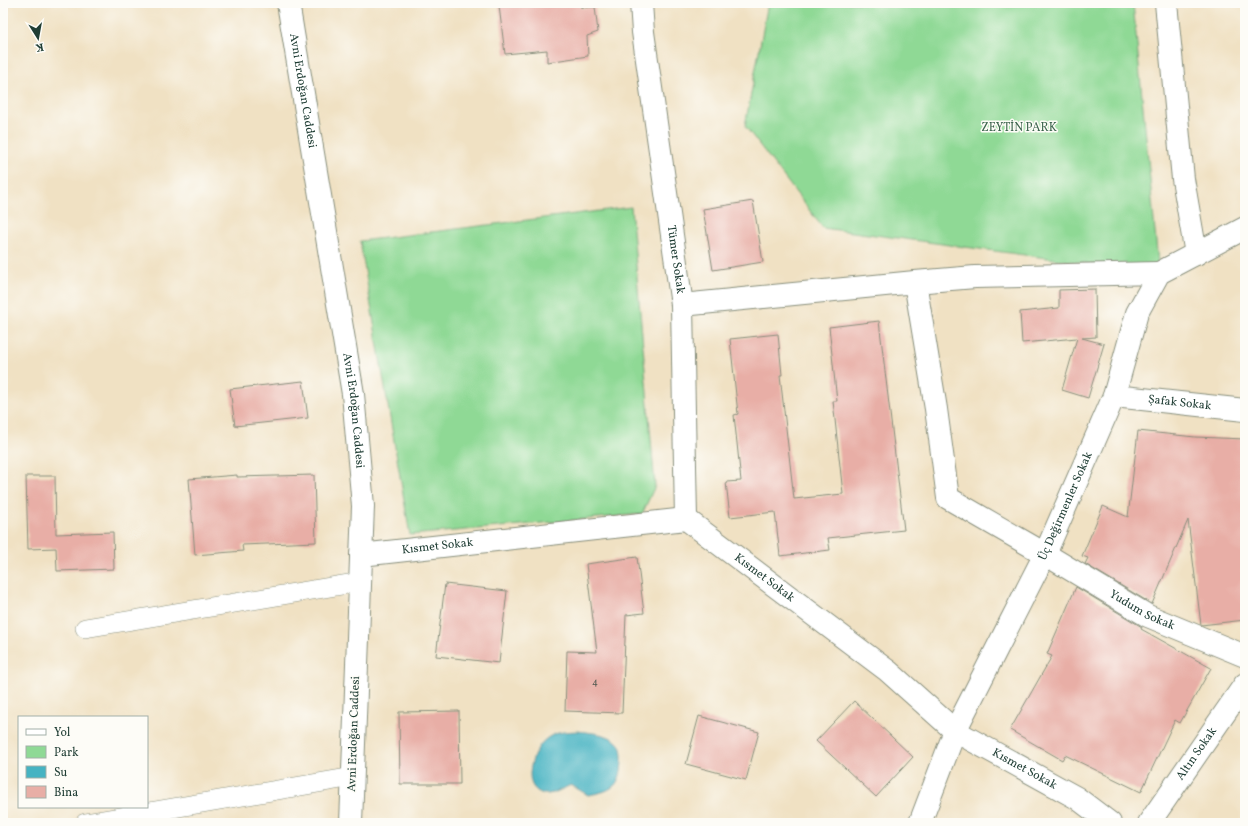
<svg xmlns="http://www.w3.org/2000/svg" width="1248" height="826" viewBox="0 0 1248 826" font-family="Vollkorn,serif">
  <style>
    .green { fill: #8fd995; stroke: #578b64 }
    .water { fill: #46b3c2; stroke: #32787b }
    .building { fill: #e8aea6 }
    .lines { fill: none; stroke-linecap: round; stroke-linejoin: round }
    .lane-casing { stroke: #888f7c; stroke-width: 20 }
    .street-casing { stroke: #888f7c; stroke-width: 24 }
    .lane { stroke: #fff; stroke-width: 19 }
    .street { stroke: #fff; stroke-width: 22 }
    .labels { text-anchor: middle; dominant-baseline: central; stroke-width: 3; stroke-linejoin: round; paint-order: stroke }
    .number-label { font-size: 10px; fill: #515950 }
    .street-label { font-size: 12px; fill: #1f3d34; stroke: #fdfcf7 }
    .park-label { font-size: 12px; fill: #3b644c; stroke: #fdfcf7 }
  </style>
  <rect width="100%" height="100%" fill="#fdfcf7"/>
  <filter id="ink" filterUnits="userSpaceOnUse"><feTurbulence type="fractalNoise" baseFrequency=".025" numOctaves="2"/><feDisplacementMap in="SourceGraphic" scale="8" xChannelSelector="R" yChannelSelector="G"/><feConvolveMatrix kernelMatrix="1 2 1 2 8 2 1 2 1" color-interpolation-filters="sRGB"/></filter>
  <filter id="wash" filterUnits="userSpaceOnUse"><feTurbulence type="fractalNoise" baseFrequency=".012" numOctaves="4" result="noise"/><feDisplacementMap in="SourceGraphic" scale="16" xChannelSelector="R" yChannelSelector="G"/><feGaussianBlur stdDeviation="0.9" result="paint"/><feColorMatrix in="noise" values="0 0 0 0 0 0 0 0 0 0 0 0 0 0 0 0 0 1.4 0 .05"/><feComposite in="paint" operator="in"/></filter>
  <g filter="url(#wash)">
    <rect width="100%" height="100%" fill="#f0e1c3"/>
    <!-- green -->
    <g class="green">
      <path d="M 768,3 L 1133,3 L 1159,273 L 823,228 L 745,126 Z"/>
      <path d="M 631,207 L 655,486 L 642,514 L 410,535 L 360,241 Z"/>
    </g>
    <!-- water -->
    <path class="water" d="M 578,731 C 590,733 608,733 617,742 C 622,746 622,754 622,760 C 621,786 613,791 588,795 L 571,785 C 564,788 552,795 545,794 C 519,790 532,749 546,739 C 556,731 566,732 578,731 Z"/>
    <g id="blocks">
      <!-- building -->
      <g class="building">
        <path d="M 539,3 L 581,3 L 581,8 L 595,7 L 598,32 L 587,36 L 588,56 L 547,62 L 547,50 L 505,54 L 499,6 Z"/>
        <path d="M 753,201 L 763,262 L 713,270 L 703,209 Z"/>
        <path d="M 1095,289 L 1096,337 L 1082,338 L 1104,344 L 1088,398 L 1062,390 L 1077,338 L 1022,343 L 1020,312 L 1059,308 L 1059,290 Z"/>
        <path d="M 879,321 L 904,530 L 828,538 L 830,550 L 780,556 L 775,512 L 730,517 L 726,482 L 741,481 L 734,415 L 738,414 L 730,339 L 778,334 L 782,375 L 780,375 L 794,499 L 843,494 L 833,401 L 837,401 L 829,327 Z"/>
        <path d="M 303,381 L 308,418 L 235,426 L 230,389 Z"/>
        <path d="M 1138,431 L 1195,437 L 1245,439 L 1245,620 L 1201,625 L 1188,520 L 1152,604 L 1085,564 L 1088,558 L 1082,556 L 1103,506 L 1128,517 Z"/>
        <path d="M 237,475 L 237,477 L 314,475 L 316,542 L 242,545 L 243,551 L 195,555 L 189,479 Z"/>
        <path d="M 26,476 L 55,476 L 56,534 L 113,532 L 114,569 L 57,571 L 56,548 L 28,549 Z"/>
        <path d="M 637,557 L 644,613 L 626,615 L 622,713 L 565,711 L 567,651 L 597,652 L 586,564 Z"/>
        <path d="M 445,584 L 507,591 L 499,663 L 436,656 Z"/>
        <path d="M 1076,587 L 1142,627 L 1141,629 L 1211,668 L 1180,723 L 1175,720 L 1141,792 L 1065,755 L 1062,760 L 1010,730 L 1052,656 L 1047,654 Z"/>
        <path d="M 854,701 L 913,757 L 876,797 L 816,741 Z"/>
        <path d="M 459,711 L 460,784 L 400,784 L 399,712 Z"/>
        <path d="M 699,716 L 759,732 L 746,780 L 686,764 Z"/>
      </g>
    </g>
  </g>
  <g filter="url(#ink)">
    <use href="#blocks" fill-opacity="0" stroke="#888f7c" stroke-width="1"/>
    <g class="lines">
      <defs>
        <g id="lane">
          <path d="M 85,628 L 360,582"/>
          <path d="M 85,823 L 353,777"/>
        </g>
        <g id="street">
          <path id="s1" d="M 288,3 L 353,394 L 363,506 L 351,823"/>
          <path id="s2" d="M 641,3 L 643,32 L 682,305 L 686,519"/>
          <path d="M 1166,3 L 1183,179 L 1196,254"/>
          <path d="M 915,282 L 975,277 L 1159,273"/>
          <path id="s3" d="M 682,305 L 915,282 L 936,409 L 948,498 L 1045,554 L 1148,616 L 1245,656"/>
          <path id="s4" d="M 1114,396 L 1245,410"/>
          <path id="s5" d="M 361,555 L 686,519 L 888,671 L 955,731 L 1077,798 L 1110,823"/>
          <path id="s6" d="M 920,823 L 955,731 L 1045,554 L 1114,396 L 1137,313 L 1159,273 L 1245,228"/>
          <path id="s7" d="M 1149,823 L 1245,684"/>
        </g>
      </defs>
      <!-- lane casing -->
      <use href="#lane" class="lane-casing"/>
      <!-- street casing -->
      <use href="#street" class="street-casing"/>
      <!-- lane -->
      <use href="#lane" class="lane"/>
      <!-- street -->
      <use href="#street" class="street"/>
    </g>
  </g>
  <g class="labels">
    <!-- number labels -->
    <g class="number-label">
      <text x="595" y="682">4</text>
    </g>
    <!-- street labels -->
    <g class="street-label">
      <text stroke="none"><textPath href="#s1" startOffset="89">Avni Erdoğan Caddesi</textPath></text>
      <text stroke="none"><textPath href="#s2" startOffset="259">Tümer Sokak</textPath></text>
      <text stroke="none"><textPath href="#s4" startOffset="66">Şafak Sokak</textPath></text>
      <text stroke="none"><textPath href="#s1" startOffset="413">Avni Erdoğan Caddesi</textPath></text>
      <text stroke="none"><textPath href="#s6" startOffset="349">Üç Değirmenler Sokak</textPath></text>
      <text stroke="none"><textPath href="#s5" startOffset="77">Kısmet Sokak</textPath></text>
      <text stroke="none"><textPath href="#s5" startOffset="425">Kısmet Sokak</textPath></text>
      <text stroke="none"><textPath href="#s3" startOffset="677">Yudum Sokak</textPath></text>
      <text transform="translate(354 734) rotate(-88)">Avni Erdoğan Caddesi</text>
      <text stroke="none"><textPath href="#s7" startOffset="84">Altın Sokak</textPath></text>
      <text stroke="none"><textPath href="#s5" startOffset="749">Kısmet Sokak</textPath></text>
    </g>
    <!-- park labels -->
    <g class="park-label">
      <text x="1019" y="128">ZEYTİN PARK</text>
    </g>
  </g>
  <!-- margin -->
  <rect width="1248" height="826" fill="none" stroke="#fdfcf7" stroke-width="16"/>
  <!-- legend -->
  <rect x="18" y="716" width="130" height="92" fill="#fdfcf7" stroke="#a4b0a9"/>
  <rect x="26" y="729" width="20" height="6" fill="#ffffff" stroke="#a4b0a9"/>
  <text x="54" y="736" font-size="12" fill="#1f3d34">Yol</text>
  <rect x="26" y="746" width="20" height="12" fill="#8fd995" stroke="#a4b0a9"/>
  <text x="54" y="756" font-size="12" fill="#1f3d34">Park</text>
  <rect x="26" y="766" width="20" height="12" fill="#46b3c2" stroke="#a4b0a9"/>
  <text x="54" y="776" font-size="12" fill="#1f3d34">Su</text>
  <rect x="26" y="786" width="20" height="12" fill="#e8aea6" stroke="#a4b0a9"/>
  <text x="54" y="796" font-size="12" fill="#1f3d34">Bina</text>
  <!-- north arrow -->
  <g transform="translate(38 38) rotate(169)" stroke="#fdfcf7" stroke-width="3" paint-order="stroke">
  <path d="M0-3L7 15L0 10L-7 15Z" fill="#1f3d34"/>
  <text y="-6" font-size="11" font-weight="bold" text-anchor="middle" fill="#1f3d34">K</text>
  </g>
</svg>
